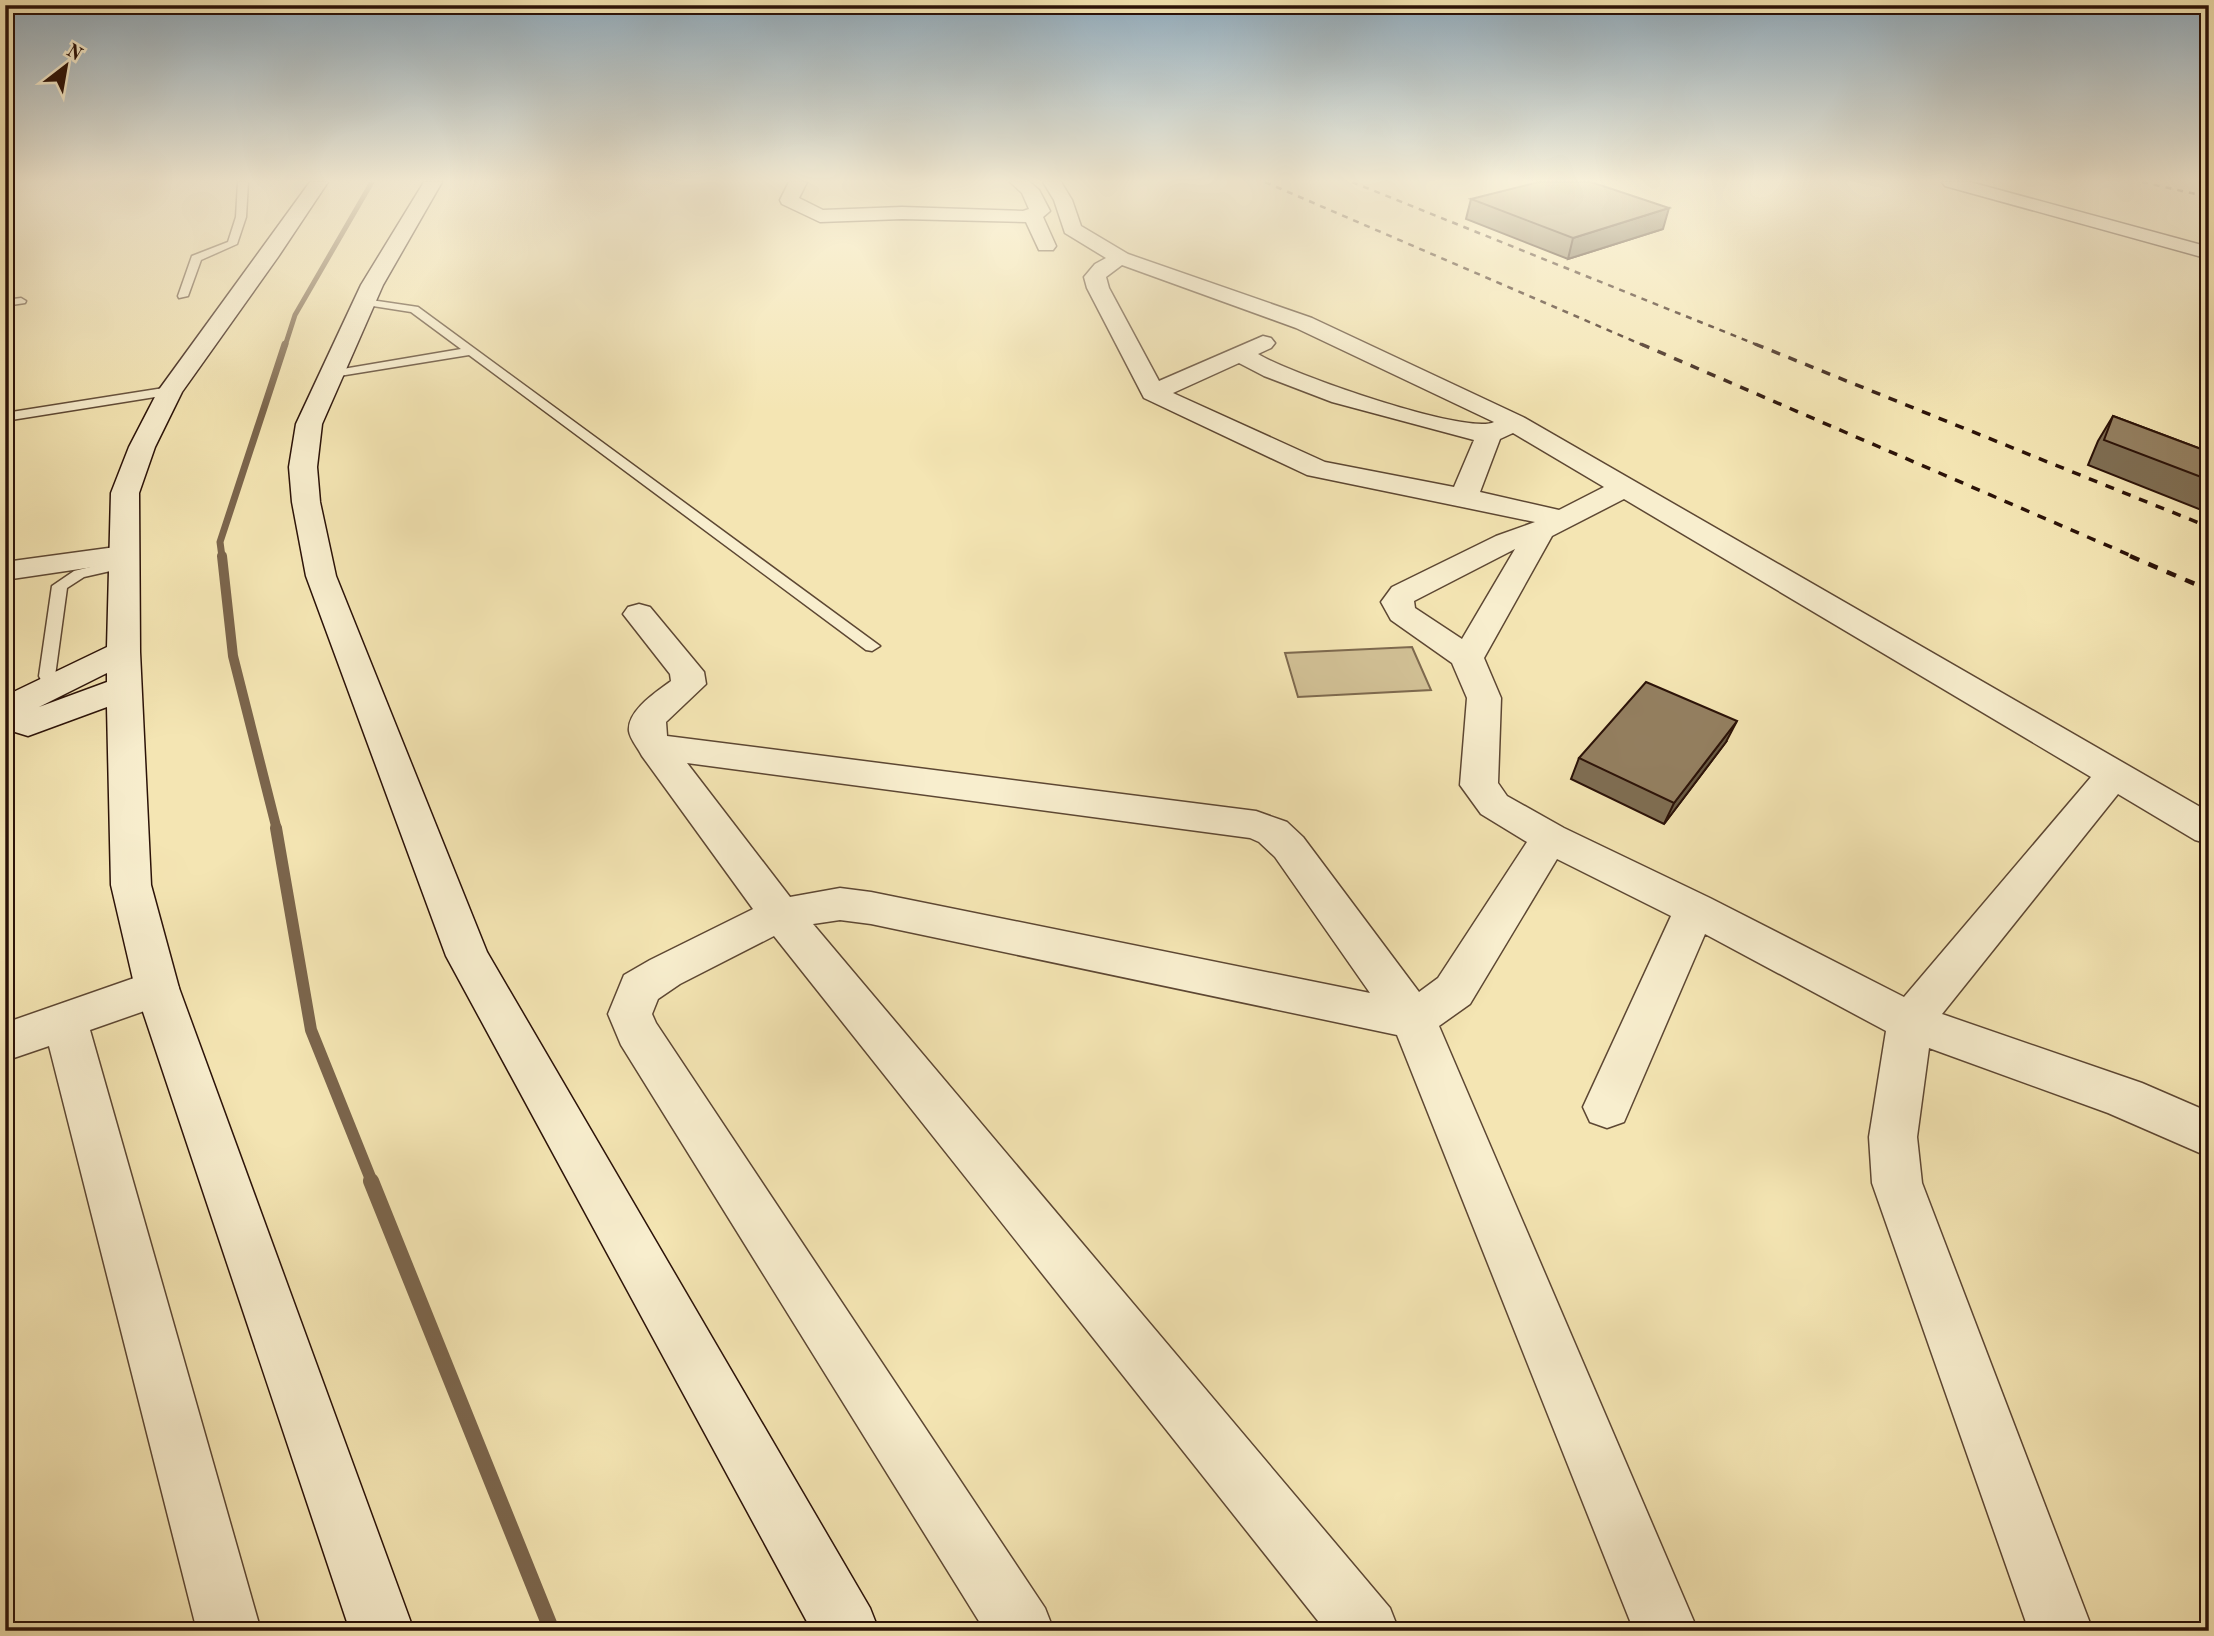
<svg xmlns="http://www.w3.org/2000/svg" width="2214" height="1636" viewBox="0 0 2214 1636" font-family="'Old Standard TT',serif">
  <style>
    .green { fill: #d2c196; stroke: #7e6a4f; stroke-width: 2 }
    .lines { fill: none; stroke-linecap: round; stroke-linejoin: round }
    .stream-far4 { stroke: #7b654c; stroke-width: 5 }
    .stream-far3 { stroke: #7b654c; stroke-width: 7 }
    .stream-far2 { stroke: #7b654c; stroke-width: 10 }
    .stream-far1 { stroke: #7b654c; stroke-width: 12 }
    .stream { stroke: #7b654c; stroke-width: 16 }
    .lane-casing { stroke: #5d4733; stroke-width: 3 }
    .street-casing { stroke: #5d4733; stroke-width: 3 }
    .secondary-casing { stroke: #2b1208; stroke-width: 3 }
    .lane { fill: #f8eece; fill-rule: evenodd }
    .street { fill: #f8eece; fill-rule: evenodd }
    .secondary { fill: #f8eece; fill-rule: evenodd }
    .rail-far2 { stroke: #2b1208; stroke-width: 2.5; stroke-dasharray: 6 6; stroke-linecap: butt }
    .rail-far1 { stroke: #2b1208; stroke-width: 3.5; stroke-dasharray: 9 9; stroke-linecap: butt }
    .rail { stroke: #2b1208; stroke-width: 4.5; stroke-dasharray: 10 10; stroke-linecap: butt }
    .wall { fill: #7f6e53; stroke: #2b1208; stroke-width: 2 }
    .shaded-wall { fill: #685a44; stroke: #2b1208; stroke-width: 2 }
    .building { fill: #948061; stroke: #2b1208; stroke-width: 2 }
  </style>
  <rect width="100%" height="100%" fill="#f4e5b3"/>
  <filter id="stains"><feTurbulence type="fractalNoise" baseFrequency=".00286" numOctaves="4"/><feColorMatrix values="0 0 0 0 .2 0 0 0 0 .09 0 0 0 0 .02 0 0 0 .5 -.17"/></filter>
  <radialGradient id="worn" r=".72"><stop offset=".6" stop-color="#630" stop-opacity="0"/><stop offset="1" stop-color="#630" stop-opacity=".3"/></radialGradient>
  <!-- green -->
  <path class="green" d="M 1412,647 L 1431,690 L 1298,697 L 1285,653 Z"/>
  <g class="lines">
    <!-- stream-far4 -->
    <path class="stream-far4" d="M 285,346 L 295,315 L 372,182"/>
    <!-- stream-far3 -->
    <path class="stream-far3" d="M 222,557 L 220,542 L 285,344"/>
    <!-- stream-far2 -->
    <path class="stream-far2" d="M 222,556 L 233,656 L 277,830"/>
    <!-- stream-far1 -->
    <path class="stream-far1" d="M 276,828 L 311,1030 L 372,1182"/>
    <!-- stream -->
    <path class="stream" d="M 371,1181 L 552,1631"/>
    <defs>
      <g id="lane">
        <path d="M 238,182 L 248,182 L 246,217 L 237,244 L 201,260 L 188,296 L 179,298 L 178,296 L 192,256 L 228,242 L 236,217 Z"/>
        <path d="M 21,298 L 26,301 L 25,303 L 5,306 L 5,300 Z"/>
        <path d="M 364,299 L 418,307 L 880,646 L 872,651 L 866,650 L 469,355 L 327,378 L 327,372 L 331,371 L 461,349 L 411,312 L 360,304 L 359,302 Z"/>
        <path d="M 170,387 L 174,388 L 174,394 L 5,421 L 5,413 Z"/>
        <path d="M 123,559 L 131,564 L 128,567 L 84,577 L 67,588 L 55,676 L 47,681 L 41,680 L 39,676 L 52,586 L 74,571 Z"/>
      </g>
      <g id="street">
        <path d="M 789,182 L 807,182 L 799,198 L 823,210 L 902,207 L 1023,211 L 1029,209 L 1022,193 L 1010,182 L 1030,182 L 1039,190 L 1050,211 L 1043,217 L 1056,246 L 1053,250 L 1039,250 L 1026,222 L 902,219 L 820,222 L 782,204 L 780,200 Z"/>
        <path d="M 1043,182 L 1061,182 L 1072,200 L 1081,226 L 1128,254 L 1312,318 L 1523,417 L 2209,812 L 2209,844 L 2195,840 L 2118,794 L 1942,1014 L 2142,1083 L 2209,1112 L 2209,1157 L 2108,1113 L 1929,1048 L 1917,1137 L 1922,1183 L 2093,1631 L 2029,1631 L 1872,1183 L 1869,1137 L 1886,1031 L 1705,934 L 1624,1122 L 1607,1128 L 1590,1122 L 1583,1107 L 1671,916 L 1557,859 L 1470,1004 L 1439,1026 L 1698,1631 L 1634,1631 L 1397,1035 L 871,924 L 840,920 L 813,924 L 1390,1608 L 1399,1631 L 1326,1631 L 774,936 L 680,984 L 658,999 L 652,1014 L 656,1023 L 1045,1608 L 1054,1631 L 985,1631 L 621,1045 L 608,1014 L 624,975 L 650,960 L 753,909 L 642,756 C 638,748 630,739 629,731 C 627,710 658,691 671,681 L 670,674 L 623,614 L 628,607 L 639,604 L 650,607 L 704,672 L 706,684 L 666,722 L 667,736 L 1256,811 L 1287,822 L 1303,837 L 1419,992 L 1438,978 L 1527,842 L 1481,814 L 1460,785 L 1467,698 L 1452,663 L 1391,620 L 1381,602 L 1392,587 L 1496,536 L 1535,522 L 1307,475 L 1144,398 L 1087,288 L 1084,277 L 1095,264 L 1106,258 L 1065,233 L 1054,200 ZM 1122,265 L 1296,328 L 1494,422 C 1467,436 1288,373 1258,354 L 1271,348 L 1275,343 L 1271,338 L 1263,336 L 1159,381 L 1109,288 L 1106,277 ZM 1239,363 L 1264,376 L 1332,402 L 1474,440 L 1454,487 L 1325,462 L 1173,393 ZM 1513,433 L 1604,487 L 1559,510 L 1480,492 L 1500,439 ZM 1624,499 L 2091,777 L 1904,997 L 1710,898 L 1564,828 L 1507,796 L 1498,783 L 1501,698 L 1484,658 L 1552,536 ZM 1515,549 L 1462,639 L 1415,608 L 1414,601 ZM 687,763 L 1250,838 L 1259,842 L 1275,857 L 1370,993 L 871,892 L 840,888 L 790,897 Z"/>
        <path d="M 123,546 L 134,549 L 138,555 L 134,561 L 5,580 L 5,562 Z"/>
        <path d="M 157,970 L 173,975 L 179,988 L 173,1001 L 90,1030 L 261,1631 L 197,1631 L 49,1046 L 5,1061 L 5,1023 Z"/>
      </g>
      <g id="secondary">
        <path d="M 310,182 L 328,182 L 278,257 L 182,392 L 155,447 L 139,493 L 140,652 L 151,885 L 179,988 L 414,1631 L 350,1631 L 135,988 L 111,885 L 107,707 L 28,736 L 15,732 L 10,724 L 13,719 L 5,721 L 5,696 L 107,647 L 111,493 L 129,447 L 158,391 ZM 107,673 L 107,682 L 39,707 Z"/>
        <path d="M 424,182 L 442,182 L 383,285 L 322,424 L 317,467 L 320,502 L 336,576 L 487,952 L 870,1608 L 879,1631 L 812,1631 L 446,956 L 306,576 L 292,502 L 289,467 L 296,424 L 361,285 Z"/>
        <path d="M 1942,182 L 1970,182 L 2209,247 L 2209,259 L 1945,186 Z"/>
      </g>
    </defs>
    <!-- lane casing -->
    <use href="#lane" class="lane-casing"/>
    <!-- street casing -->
    <use href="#street" class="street-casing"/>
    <!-- secondary casing -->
    <use href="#secondary" class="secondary-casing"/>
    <!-- lane -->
    <use href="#lane" class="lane"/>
    <!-- street -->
    <use href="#street" class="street"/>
    <!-- secondary -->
    <use href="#secondary" class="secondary"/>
    <!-- rail-far2 -->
    <g class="rail-far2">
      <path d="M 1265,182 L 1645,346"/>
      <path d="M 1352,182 L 1760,346"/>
      <path d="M 2142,182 L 2209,197"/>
    </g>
    <!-- rail-far1 -->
    <g class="rail-far1">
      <path d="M 1641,344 L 2134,557"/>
      <path d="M 1755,344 L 2209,527"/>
    </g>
    <!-- rail -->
    <path class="rail" d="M 2130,556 L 2209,590"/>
  </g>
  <!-- wall -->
  <g class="wall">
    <path d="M 1471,199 L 1663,229 L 1568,259 L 1466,219 Z"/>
    <path d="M 2113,416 L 2209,452 L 2209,513 L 2088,465 L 2098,441 Z"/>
    <path d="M 1726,742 L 1664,824 L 1571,779 L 1579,758 Z"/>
  </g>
  <!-- shaded-wall -->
  <g class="shaded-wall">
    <path d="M 1669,208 L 1663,229 L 1568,259 L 1573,238 Z"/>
    <path d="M 1737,721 L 1726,742 L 1664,824 L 1674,803 Z"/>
  </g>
  <!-- building -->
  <g class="building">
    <path d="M 1539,182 L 1591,182 L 1669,208 L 1573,238 L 1471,199 Z"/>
    <path d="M 2113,416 L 2209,452 L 2209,480 L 2104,440 Z"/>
    <path d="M 1646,682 L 1737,721 L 1674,803 L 1579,758 Z"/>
  </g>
  <!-- sky -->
  <linearGradient id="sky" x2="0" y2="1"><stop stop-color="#91abbc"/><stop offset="0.44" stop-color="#faf3dd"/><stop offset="1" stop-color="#faf3dd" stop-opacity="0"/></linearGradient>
  <rect width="2214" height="411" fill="url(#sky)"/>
  <!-- margin -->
  <rect width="2214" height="1636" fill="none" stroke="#f4e5b3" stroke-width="28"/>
  <rect x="7" y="7" width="2200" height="1622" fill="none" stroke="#2b1208" stroke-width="3.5"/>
  <rect x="14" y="14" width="2186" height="1608" fill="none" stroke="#2b1208" stroke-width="2"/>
  <!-- north arrow -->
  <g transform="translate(66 66) rotate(31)" stroke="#f8eece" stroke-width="5" paint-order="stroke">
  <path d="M0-5L12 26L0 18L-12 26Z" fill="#2b1208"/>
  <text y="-10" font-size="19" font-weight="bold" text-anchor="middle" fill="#2b1208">N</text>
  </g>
  <rect width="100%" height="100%" filter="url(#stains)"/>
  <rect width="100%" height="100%" fill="url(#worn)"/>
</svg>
